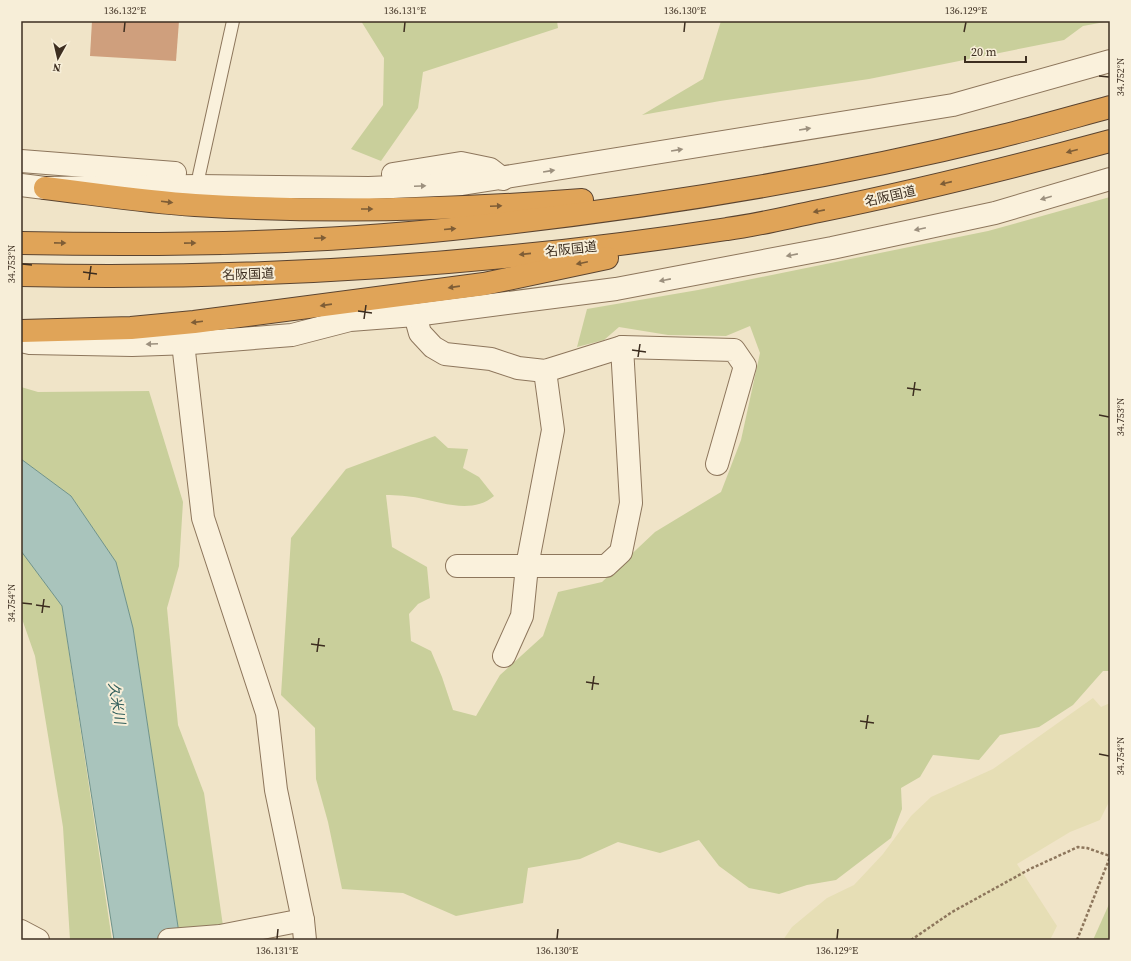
<svg xmlns="http://www.w3.org/2000/svg" width="1131" height="961" viewBox="0 0 1131 961" font-family="'Source Serif 4','Noto Sans JP',serif">
  <style>
    .farmland { fill: #e6deb5 }
    .green { fill: #c9cf9b }
    .water { fill: #a9c4bc; stroke: #6f938a }
    .building { fill: #cf9f7d }
    .lines { fill: none; stroke-linecap: round; stroke-linejoin: round }
    .lane-casing { stroke: #8d765c; stroke-width: 14 }
    .street-casing { stroke: #8d765c; stroke-width: 24 }
    .highway-casing { stroke: #5b4430; stroke-width: 24 }
    .path { stroke: #8d765c; stroke-width: 2.5; stroke-dasharray: 3 2; stroke-linecap: butt }
    .lane { stroke: #faf1dc; stroke-width: 12 }
    .street { stroke: #faf1dc; stroke-width: 22 }
    .highway { stroke: #e0a458; stroke-width: 22 }
    .oneway { fill: #9c907e }
    .oneway2 { fill: #7e5d36 }
    .ticks { fill: none; stroke: #3d2e20; stroke-width: 1.5 }
    .labels { text-anchor: middle; dominant-baseline: central; stroke-width: 4; stroke-linejoin: round; paint-order: stroke }
    .street-label { font-size: 13px; fill: #3d2e20; stroke: #f7eed8 }
    .water-label { font-size: 14px; font-style: italic; fill: #2f5d5a; stroke: #f7eed8 }
    .neatline { fill: none; stroke: #3d2e20; stroke-width: 1.5 }
    .ticks-label { font-size: 10px; text-anchor: middle; fill: #3d2e20 }
  </style>
  <rect width="100%" height="100%" fill="#f0e4c8"/>
  <!-- farmland -->
  <path class="farmland" d="M 1093,698 L 1101,707 L 1110,703 L 1110,800 L 1100,820 L 1070,832 L 1017,864 L 1057,926 L 1050,940 L 783,940 L 792,927 L 827,898 L 854,885 L 883,854 L 911,816 L 931,797 L 993,769 Z"/>
  <!-- green -->
  <g class="green">
    <path d="M 361,21 L 557,21 L 558,28 L 423,72 L 418,108 L 381,161 L 351,149 L 383,105 L 384,58 Z"/>
    <path d="M 721,21 L 1110,21 L 1083,26 L 1064,40 L 869,79 L 720,101 L 642,115 L 703,79 Z"/>
    <path d="M 1110,197 L 1110,671 L 1103,671 L 1073,705 L 1039,727 L 1000,735 L 979,760 L 933,755 L 920,777 L 901,788 L 902,809 L 891,838 L 836,880 L 807,885 L 779,894 L 749,888 L 719,866 L 699,840 L 660,853 L 618,842 L 580,859 L 528,868 L 523,903 L 456,916 L 403,893 L 342,889 L 328,822 L 316,779 L 315,728 L 281,695 L 291,538 L 346,469 L 435,436 L 448,448 L 468,449 L 463,468 L 479,477 L 494,496 C 473,514 443,503 419,498 C 409,496 396,495 386,495 L 392,547 L 427,567 L 430,598 L 418,604 L 409,614 L 411,641 L 431,651 L 442,677 L 453,710 L 476,716 L 500,675 L 543,636 L 558,592 L 602,582 L 655,532 L 721,492 L 741,440 L 760,353 L 750,326 L 726,336 L 668,335 L 619,327 L 604,340 L 577,347 L 587,309 L 698,290 L 988,231 Z"/>
    <path d="M 21,387 L 38,392 L 149,391 L 183,502 L 179,566 L 167,608 L 178,725 L 204,793 L 225,940 L 180,940 L 133,628 L 116,562 L 71,496 L 21,459 Z"/>
    <path d="M 21,551 L 62,606 L 112,940 L 70,940 L 63,827 L 35,656 L 21,616 Z"/>
    <path d="M 1110,902 L 1110,940 L 1093,940 Z"/>
  </g>
  <!-- water -->
  <path class="water" d="M 21,459 L 71,496 L 116,562 L 133,628 L 180,940 L 114,940 L 62,606 L 21,551 Z"/>
  <!-- building -->
  <path class="building" d="M 92,21 L 179,21 L 176,61 L 90,56 Z"/>
  <g class="lines">
    <defs>
      <path id="lane" d="M 199,175 L 233,21"/>
      <g id="street">
        <path d="M 21,161 L 175,173"/>
        <path d="M 393,174 L 461,163 L 490,169 L 503,179"/>
        <path d="M 21,185 L 45,188 L 198,186 L 369,188 L 462,184 L 953,105 L 1110,61"/>
        <path d="M 415,315 L 420,333 L 433,347 L 445,354 L 491,359 L 518,368 L 545,371 L 622,347 L 734,350 L 745,366 L 717,464"/>
        <path d="M 21,341 L 30,343 L 132,345 L 191,343 L 292,335 L 350,320 L 415,315 L 616,289 L 832,248 L 995,213 L 1110,179"/>
        <path d="M 183,343 L 203,518 L 267,713 L 276,790 L 303,920 L 305,940"/>
        <path d="M 545,371 L 553,430 L 527,566 L 606,566 L 621,552 L 631,503 L 622,347"/>
        <path d="M 457,566 L 527,566 L 522,616 L 504,656"/>
        <path d="M 21,931 L 38,940"/>
        <path d="M 169,940 L 220,936 L 303,920"/>
      </g>
      <g id="highway">
        <path d="M 45,188 C 95,194 145,202 195,205 C 324,213 453,210 582,200"/>
        <path d="M 21,243 C 164,246 309,244 452,229 C 635,210 819,181 998,137 C 1035,128 1073,117 1110,107"/>
        <path d="M 21,275 C 257,280 494,265 727,229 C 758,225 789,217 819,211 C 917,191 1014,167 1110,141"/>
        <path d="M 21,331 L 131,328 L 194,322 L 484,284 L 607,258"/>
      </g>
    </defs>
    <!-- lane casing -->
    <use href="#lane" class="lane-casing"/>
    <!-- street casing -->
    <use href="#street" class="street-casing"/>
    <!-- highway casing -->
    <use href="#highway" class="highway-casing"/>
    <!-- path -->
    <g class="path">
      <path d="M 911,940 L 952,912 L 1030,869 L 1078,847 L 1087,848 L 1110,856"/>
      <path d="M 1077,940 L 1110,857"/>
    </g>
    <!-- lane -->
    <use href="#lane" class="lane"/>
    <!-- street -->
    <use href="#street" class="street"/>
    <!-- highway -->
    <use href="#highway" class="highway"/>
  </g>
  <!-- one-way arrows -->
  <defs><path id="oneway-solid" d="M-6-.8H1V-3.2L6.5 0L1 3.2V.8H-6Z"/></defs>
  <g class="oneway">
    <use href="#oneway-solid" transform="translate(805 129) rotate(-9)"/>
    <use href="#oneway-solid" transform="translate(677 150) rotate(-9)"/>
    <use href="#oneway-solid" transform="translate(549 171) rotate(-9)"/>
    <use href="#oneway-solid" transform="translate(420 186) rotate(-2)"/>
    <use href="#oneway-solid" transform="translate(1046 198) rotate(164)"/>
    <use href="#oneway-solid" transform="translate(920 229) rotate(168)"/>
    <use href="#oneway-solid" transform="translate(792 255) rotate(169)"/>
    <use href="#oneway-solid" transform="translate(665 280) rotate(169)"/>
    <use href="#oneway-solid" transform="translate(152 344) rotate(178)"/>
  </g>
  <g class="oneway2">
    <use href="#oneway-solid" transform="translate(1072 151) rotate(165)"/>
    <use href="#oneway-solid" transform="translate(946 183) rotate(167)"/>
    <use href="#oneway-solid" transform="translate(167 202) rotate(7)"/>
    <use href="#oneway-solid" transform="translate(496 206) rotate(-2)"/>
    <use href="#oneway-solid" transform="translate(367 209)"/>
    <use href="#oneway-solid" transform="translate(819 211) rotate(169)"/>
    <use href="#oneway-solid" transform="translate(450 229) rotate(-5)"/>
    <use href="#oneway-solid" transform="translate(320 238) rotate(-3)"/>
    <use href="#oneway-solid" transform="translate(60 243) rotate(1)"/>
    <use href="#oneway-solid" transform="translate(190 243) rotate(-1)"/>
    <use href="#oneway-solid" transform="translate(525 254) rotate(174)"/>
    <use href="#oneway-solid" transform="translate(582 263) rotate(168)"/>
    <use href="#oneway-solid" transform="translate(454 287) rotate(172)"/>
    <use href="#oneway-solid" transform="translate(326 305) rotate(172)"/>
    <use href="#oneway-solid" transform="translate(197 322) rotate(173)"/>
  </g>
  <!-- ticks -->
  <path class="ticks" d="M 124,32 L 125,22M 404,32 L 405,22M 684,32 L 685,22M 964,32 L 966,22M 1099,76 L 1109,77M 22,264 L 32,265M 83,272 L 97,274M 89,280 L 91,266M 358,311 L 372,313M 364,319 L 366,305M 632,350 L 646,352M 638,357 L 640,344M 907,388 L 921,390M 913,396 L 915,382M 1099,415 L 1109,417M 22,603 L 32,604M 36,605 L 50,607M 42,613 L 44,599M 311,644 L 325,646M 317,652 L 319,638M 586,682 L 599,684M 592,690 L 594,676M 860,721 L 874,723M 866,729 L 868,715M 1099,754 L 1109,756M 277,939 L 278,929M 557,939 L 558,929M 837,939 L 838,929"/>
  <g class="labels">
    <!-- street labels -->
    <g class="street-label">
      <text transform="translate(890 196) rotate(-13)">名阪国道</text>
      <text transform="translate(571 249) rotate(-6)">名阪国道</text>
      <text transform="translate(248 274) rotate(-2)">名阪国道</text>
    </g>
    <!-- water labels -->
    <g class="water-label">
      <text transform="translate(117 703) rotate(81)">久米川</text>
    </g>
  </g>
  <!-- border -->
  <rect width="1131" height="961" fill="none" stroke="#f7eed8" stroke-width="44"/>
  <!-- north arrow -->
  <g transform="translate(58 58) rotate(188)" stroke="#f7eed8" stroke-width="3" paint-order="stroke">
  <path d="M0-3L7 15L0 10L-7 15Z" fill="#3d2e20"/>
  <text y="-6" font-size="11" font-weight="bold" text-anchor="middle" fill="#3d2e20">N</text>
  </g>
  <!-- scale -->
  <path d="M965 56v6h61v-6" fill="none" stroke="#3d2e20" stroke-width="2"/>
  <text x="971" y="56" font-size="12" fill="#3d2e20" stroke="#f7eed8" stroke-width="3" paint-order="stroke">20 m</text>
  <rect x="22" y="22" width="1087" height="917" class="neatline"/>
  <g class="ticks-label">
    <text x="125" y="14">136.132°E</text>
    <text x="405" y="14">136.131°E</text>
    <text x="685" y="14">136.130°E</text>
    <text x="966" y="14">136.129°E</text>
    <text transform="translate(1120 77) rotate(-90)" y="4">34.752°N</text>
    <text transform="translate(11 264) rotate(-90)" y="4">34.753°N</text>
    <text transform="translate(1120 417) rotate(-90)" y="4">34.753°N</text>
    <text transform="translate(11 603) rotate(-90)" y="4">34.754°N</text>
    <text transform="translate(1120 756) rotate(-90)" y="4">34.754°N</text>
    <text x="277" y="954">136.131°E</text>
    <text x="557" y="954">136.130°E</text>
    <text x="837" y="954">136.129°E</text>
  </g>
</svg>
